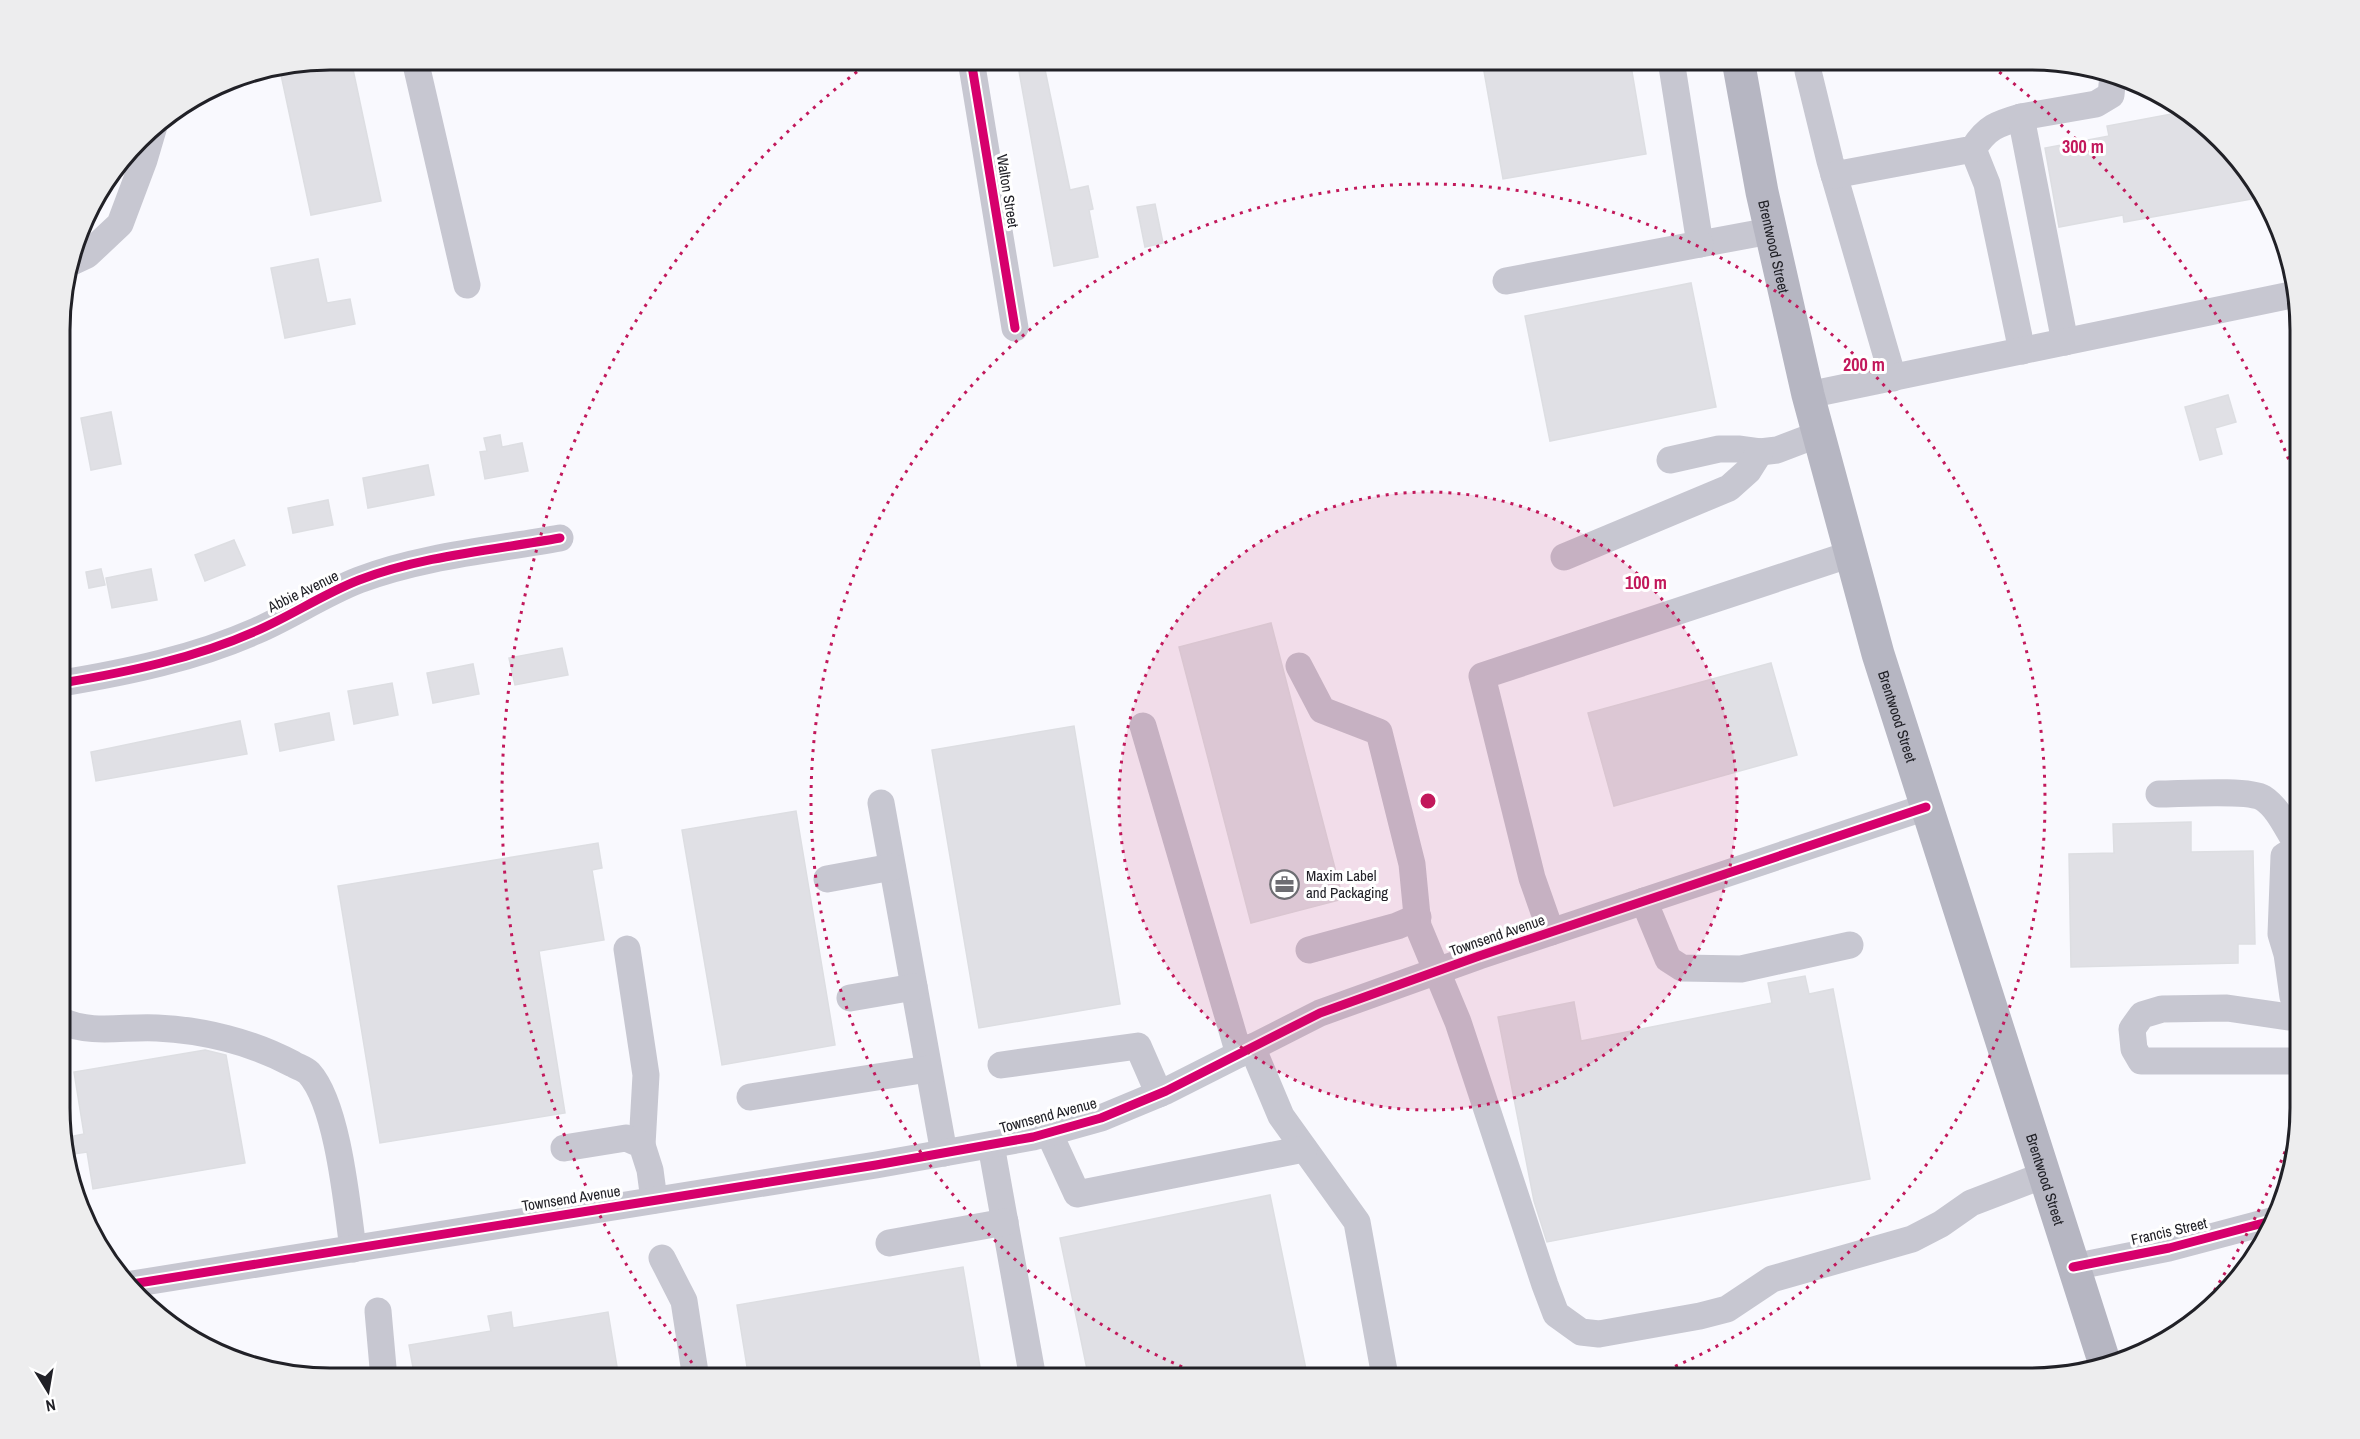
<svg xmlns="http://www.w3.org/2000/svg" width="2360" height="1439" viewBox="0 0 2360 1439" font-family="'Archivo Narrow',sans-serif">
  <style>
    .building { fill: #e0e0e5; stroke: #dddee2; stroke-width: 1.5 }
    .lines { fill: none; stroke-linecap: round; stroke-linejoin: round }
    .minor { stroke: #c7c7d1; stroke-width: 27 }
    .major { stroke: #b6b6c2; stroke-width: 33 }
    .cycleway-casing { stroke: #fff; stroke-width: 13 }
    .cycleway { stroke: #d6006c; stroke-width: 9 }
    .ring { fill: none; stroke: #c2185b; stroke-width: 3; stroke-dasharray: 3 6 }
    .labels { text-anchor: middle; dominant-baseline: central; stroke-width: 6; stroke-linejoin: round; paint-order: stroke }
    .street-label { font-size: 15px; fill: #212127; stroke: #fff }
    .poi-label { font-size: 15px; fill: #212127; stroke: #fff; text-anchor: start }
    .rim { fill: none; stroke: #212127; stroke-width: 3 }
    .centre { fill: #c2185b; stroke: #fff; stroke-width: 3 }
    .ring-label { font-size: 18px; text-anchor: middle; font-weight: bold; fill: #c2185b; stroke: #fff; stroke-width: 6; stroke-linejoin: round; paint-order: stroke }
  </style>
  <rect width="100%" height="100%" fill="#f9f9fe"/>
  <!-- building -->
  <g class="building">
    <path d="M 330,60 L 351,60 L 381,201 L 311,215 L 280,70 Z"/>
    <path d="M 1017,60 L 1043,60 L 1070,190 L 1088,186 L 1093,209 L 1089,210 L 1098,257 L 1054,266 Z"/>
    <path d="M 1482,60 L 1630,60 L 1646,154 L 1503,179 Z"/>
    <path d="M 2182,112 L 2255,180 L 2263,197 L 2124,222 L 2123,215 L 2059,227 L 2045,148 L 2109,136 L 2107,126 Z"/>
    <path d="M 1155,204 L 1163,243 L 1145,247 L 1137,207 Z"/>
    <path d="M 318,259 L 327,303 L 350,299 L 355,324 L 285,338 L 271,268 Z"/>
    <path d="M 1691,283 L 1716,407 L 1550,441 L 1525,316 Z"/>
    <path d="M 2228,395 L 2236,422 L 2215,428 L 2222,454 L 2200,460 L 2185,407 Z"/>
    <path d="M 111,412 L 121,464 L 91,470 L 81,418 Z"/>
    <path d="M 500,435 L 502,447 L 522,443 L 528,471 L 485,479 L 480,452 L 487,451 L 484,438 Z"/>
    <path d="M 428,465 L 434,495 L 368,508 L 363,478 Z"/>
    <path d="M 328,500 L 333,525 L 293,533 L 288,508 Z"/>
    <path d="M 234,540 L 245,565 L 205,581 L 195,555 Z"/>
    <path d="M 101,569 L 105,585 L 89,588 L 86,572 Z"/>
    <path d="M 151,569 L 157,600 L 112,608 L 106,578 Z"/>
    <path d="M 1271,623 L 1343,899 L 1251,923 L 1179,647 Z"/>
    <path d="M 562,648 L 568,675 L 515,685 L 509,658 Z"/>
    <path d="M 1771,663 L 1797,755 L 1614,806 L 1588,713 Z"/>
    <path d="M 473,664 L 479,694 L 433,703 L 427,673 Z"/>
    <path d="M 392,683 L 398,715 L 354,724 L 348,691 Z"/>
    <path d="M 329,713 L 334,740 L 280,751 L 275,724 Z"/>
    <path d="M 240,721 L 247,754 L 96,781 L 91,752 Z"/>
    <path d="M 1074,726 L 1120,1004 L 979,1028 L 932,750 Z"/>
    <path d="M 796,811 L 835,1045 L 722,1065 L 682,830 Z"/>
    <path d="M 2191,822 L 2191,852 L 2253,851 L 2255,944 L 2238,944 L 2238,963 L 2071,967 L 2069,854 L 2114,853 L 2113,824 Z"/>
    <path d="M 598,843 L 602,868 L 592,870 L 604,940 L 539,951 L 565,1113 L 380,1143 L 338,886 Z"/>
    <path d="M 1805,976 L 1809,994 L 1833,989 L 1870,1179 L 1547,1242 L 1534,1201 L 1498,1017 L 1574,1002 L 1581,1041 L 1772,1003 L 1768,983 Z"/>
    <path d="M 205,1050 L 226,1055 L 245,1163 L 93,1189 L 87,1152 L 67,1155 L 63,1138 L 84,1134 L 74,1072 Z"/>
    <path d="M 1270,1195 L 1308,1379 L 1089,1379 L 1060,1238 Z"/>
    <path d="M 963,1267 L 982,1379 L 749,1379 L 737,1305 Z"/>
    <path d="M 511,1312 L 513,1328 L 608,1312 L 619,1379 L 415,1379 L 409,1345 L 491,1331 L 488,1316 Z"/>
  </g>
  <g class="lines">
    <!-- minor -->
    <g class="minor">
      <path d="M 415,60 L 467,285"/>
      <path d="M 971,60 L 1015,328"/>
      <path d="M 1671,60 L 1700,244 L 1770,231"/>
      <path d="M 1808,60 L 1808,71 L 1830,161 L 1893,378"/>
      <path d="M 1973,149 L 1987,184 L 2022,351"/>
      <path d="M 1834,175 L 1973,149 C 1987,127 1997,124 2021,117"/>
      <path d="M 72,262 L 87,255 L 120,224 L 144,160 L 154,126"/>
      <path d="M 1506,281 L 1700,244"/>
      <path d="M 2065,342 L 2021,117 L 2096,104 L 2111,95 L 2113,75"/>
      <path d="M 1808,395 L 2296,294"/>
      <path d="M 1670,460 L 1719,449 L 1738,449 L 1760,452 L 1777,450 L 1819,434"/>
      <path d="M 1564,557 L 1729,488 L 1748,471 L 1760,452"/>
      <path d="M 1299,666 L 1322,710 L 1379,732 L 1412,864 L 1418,926 L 1458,1022 L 1545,1285 L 1556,1314 L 1581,1332 L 1599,1334 L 1700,1316 L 1727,1309 L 1772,1279 L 1912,1239 L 1941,1224 L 1971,1203 L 2044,1175"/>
      <path d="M 62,683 C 128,672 195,658 256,631 C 291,616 323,594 359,580 C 422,556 493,550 560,538"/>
      <path d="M 1143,726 L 1239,1054"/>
      <path d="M 2159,794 C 2180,794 2248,789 2263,798 C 2280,809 2288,832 2299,847"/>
      <path d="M 881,803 L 944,1153"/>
      <path d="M 827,879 L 892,867"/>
      <path d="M 1644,901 L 1668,959 L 1682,968 L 1741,969 L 1850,945"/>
      <path d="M 1551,932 L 1532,878 L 1482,676 L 1851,554"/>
      <path d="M 627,949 L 646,1075 L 642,1145"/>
      <path d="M 1309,950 L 1397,926 L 1418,917"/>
      <path d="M 2293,997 L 2287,954 L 2281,934 L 2284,856 L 2299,847"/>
      <path d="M 850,998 L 914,987"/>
      <path d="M 2288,1017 L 2227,1008 L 2162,1009 L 2142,1015 L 2132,1029 L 2134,1049 L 2141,1061 L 2298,1061"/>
      <path d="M 62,1021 C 91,1035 126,1026 157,1028 C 203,1030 252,1042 293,1064 C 298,1067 305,1069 309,1073 C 338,1105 347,1205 353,1249"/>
      <path d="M 1252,1047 L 1281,1116 L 1357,1222 L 1384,1371"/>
      <path d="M 1001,1065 L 1138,1046 L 1159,1094"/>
      <path d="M 750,1097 L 928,1069"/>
      <path d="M 1049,1133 L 1077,1194 L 1304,1149"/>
      <path d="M 991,1145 L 1033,1379"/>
      <path d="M 564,1148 L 626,1138 L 642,1145 L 650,1170 L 654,1200"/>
      <path d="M 889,1243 L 1005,1222"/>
      <path d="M 662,1258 L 684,1301 L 696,1379"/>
      <path d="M 2073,1267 L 2169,1248 L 2271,1221"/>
      <path d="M 132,1284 L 876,1165 L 1033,1137 L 1101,1118 L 1166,1091 L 1320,1013 L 1479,956 L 1926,807"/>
      <path d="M 378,1311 L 384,1379"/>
    </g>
    <!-- major -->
    <path class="major" id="s1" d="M 1738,60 L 1762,192 L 1808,395 L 1878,654 L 2104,1361"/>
    <defs>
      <g id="cycleway">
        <path d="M 971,60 L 1015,328"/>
        <path d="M 62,683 C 128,672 195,658 256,631 C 291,616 323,594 359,580 C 422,556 493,550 560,538"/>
        <path d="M 2073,1267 L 2169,1248 L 2271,1221"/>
        <path d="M 132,1284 L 876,1165 L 1033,1137 L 1101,1118 L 1166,1091 L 1320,1013 L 1479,956 L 1926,807"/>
      </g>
    </defs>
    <!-- cycleway casing -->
    <use href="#cycleway" class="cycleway-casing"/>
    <!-- cycleway -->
    <use href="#cycleway" class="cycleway"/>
  </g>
  <!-- distance rings -->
  <circle cx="1428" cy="801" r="309" fill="#c2185b" fill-opacity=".12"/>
  <g class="ring">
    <circle cx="1428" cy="801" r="309"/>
    <path d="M1207 1377A617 617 0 1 1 1649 1377"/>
    <path d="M2298 1118A926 926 0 0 1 2196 1319M703 1377A926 926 0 0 1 871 61M1985 61A926 926 0 0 1 2298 484"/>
  </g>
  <!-- icons -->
  <defs>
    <symbol id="office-ring" viewBox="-11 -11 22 22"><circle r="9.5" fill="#fff" stroke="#6d6d72" stroke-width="1.5"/><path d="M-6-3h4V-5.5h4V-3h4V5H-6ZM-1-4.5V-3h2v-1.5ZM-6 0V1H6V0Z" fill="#6d6d72"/></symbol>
  </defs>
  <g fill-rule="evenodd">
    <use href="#office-ring" x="1268" y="868" width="33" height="33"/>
  </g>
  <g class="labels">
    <!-- street labels -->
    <g class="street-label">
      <text transform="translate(1008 191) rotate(81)">Walton Street</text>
      <text stroke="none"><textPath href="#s1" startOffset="190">Brentwood Street</textPath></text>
      <text transform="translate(303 591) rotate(-26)">Abbie Avenue</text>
      <text stroke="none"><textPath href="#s1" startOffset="676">Brentwood Street</textPath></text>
      <text transform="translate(1497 935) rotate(-19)">Townsend Avenue</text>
      <text transform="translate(1048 1115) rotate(-15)">Townsend Avenue</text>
      <text stroke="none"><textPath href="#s1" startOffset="1162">Brentwood Street</textPath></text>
      <text transform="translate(571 1198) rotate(-9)">Townsend Avenue</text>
      <text transform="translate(2169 1231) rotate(-13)">Francis Street</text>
    </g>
    <!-- poi labels -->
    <g class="poi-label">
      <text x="1306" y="875">Maxim Label<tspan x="1306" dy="17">and Packaging</tspan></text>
    </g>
  </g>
  <!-- crop -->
  <path d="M0 0H2360V1439H0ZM330 70H2030A260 260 0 0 1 2290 330V1108A260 260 0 0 1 2030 1368H330A260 260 0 0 1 70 1108V330A260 260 0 0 1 330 70Z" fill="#ededee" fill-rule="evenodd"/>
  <path class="rim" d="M330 70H2030A260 260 0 0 1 2290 330V1108A260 260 0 0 1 2030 1368H330A260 260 0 0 1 70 1108V330A260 260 0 0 1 330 70Z"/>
  <circle cx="1428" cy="801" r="9" class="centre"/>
  <g class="ring-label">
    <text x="2083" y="153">300 m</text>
    <text x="1864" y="371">200 m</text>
    <text x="1646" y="589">100 m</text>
  </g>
  <!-- north arrow -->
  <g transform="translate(48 1391) rotate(169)" stroke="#ffffff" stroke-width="4.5" paint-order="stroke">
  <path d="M0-4.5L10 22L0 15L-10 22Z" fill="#212127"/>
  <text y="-9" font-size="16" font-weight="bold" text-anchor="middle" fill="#212127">N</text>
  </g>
</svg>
